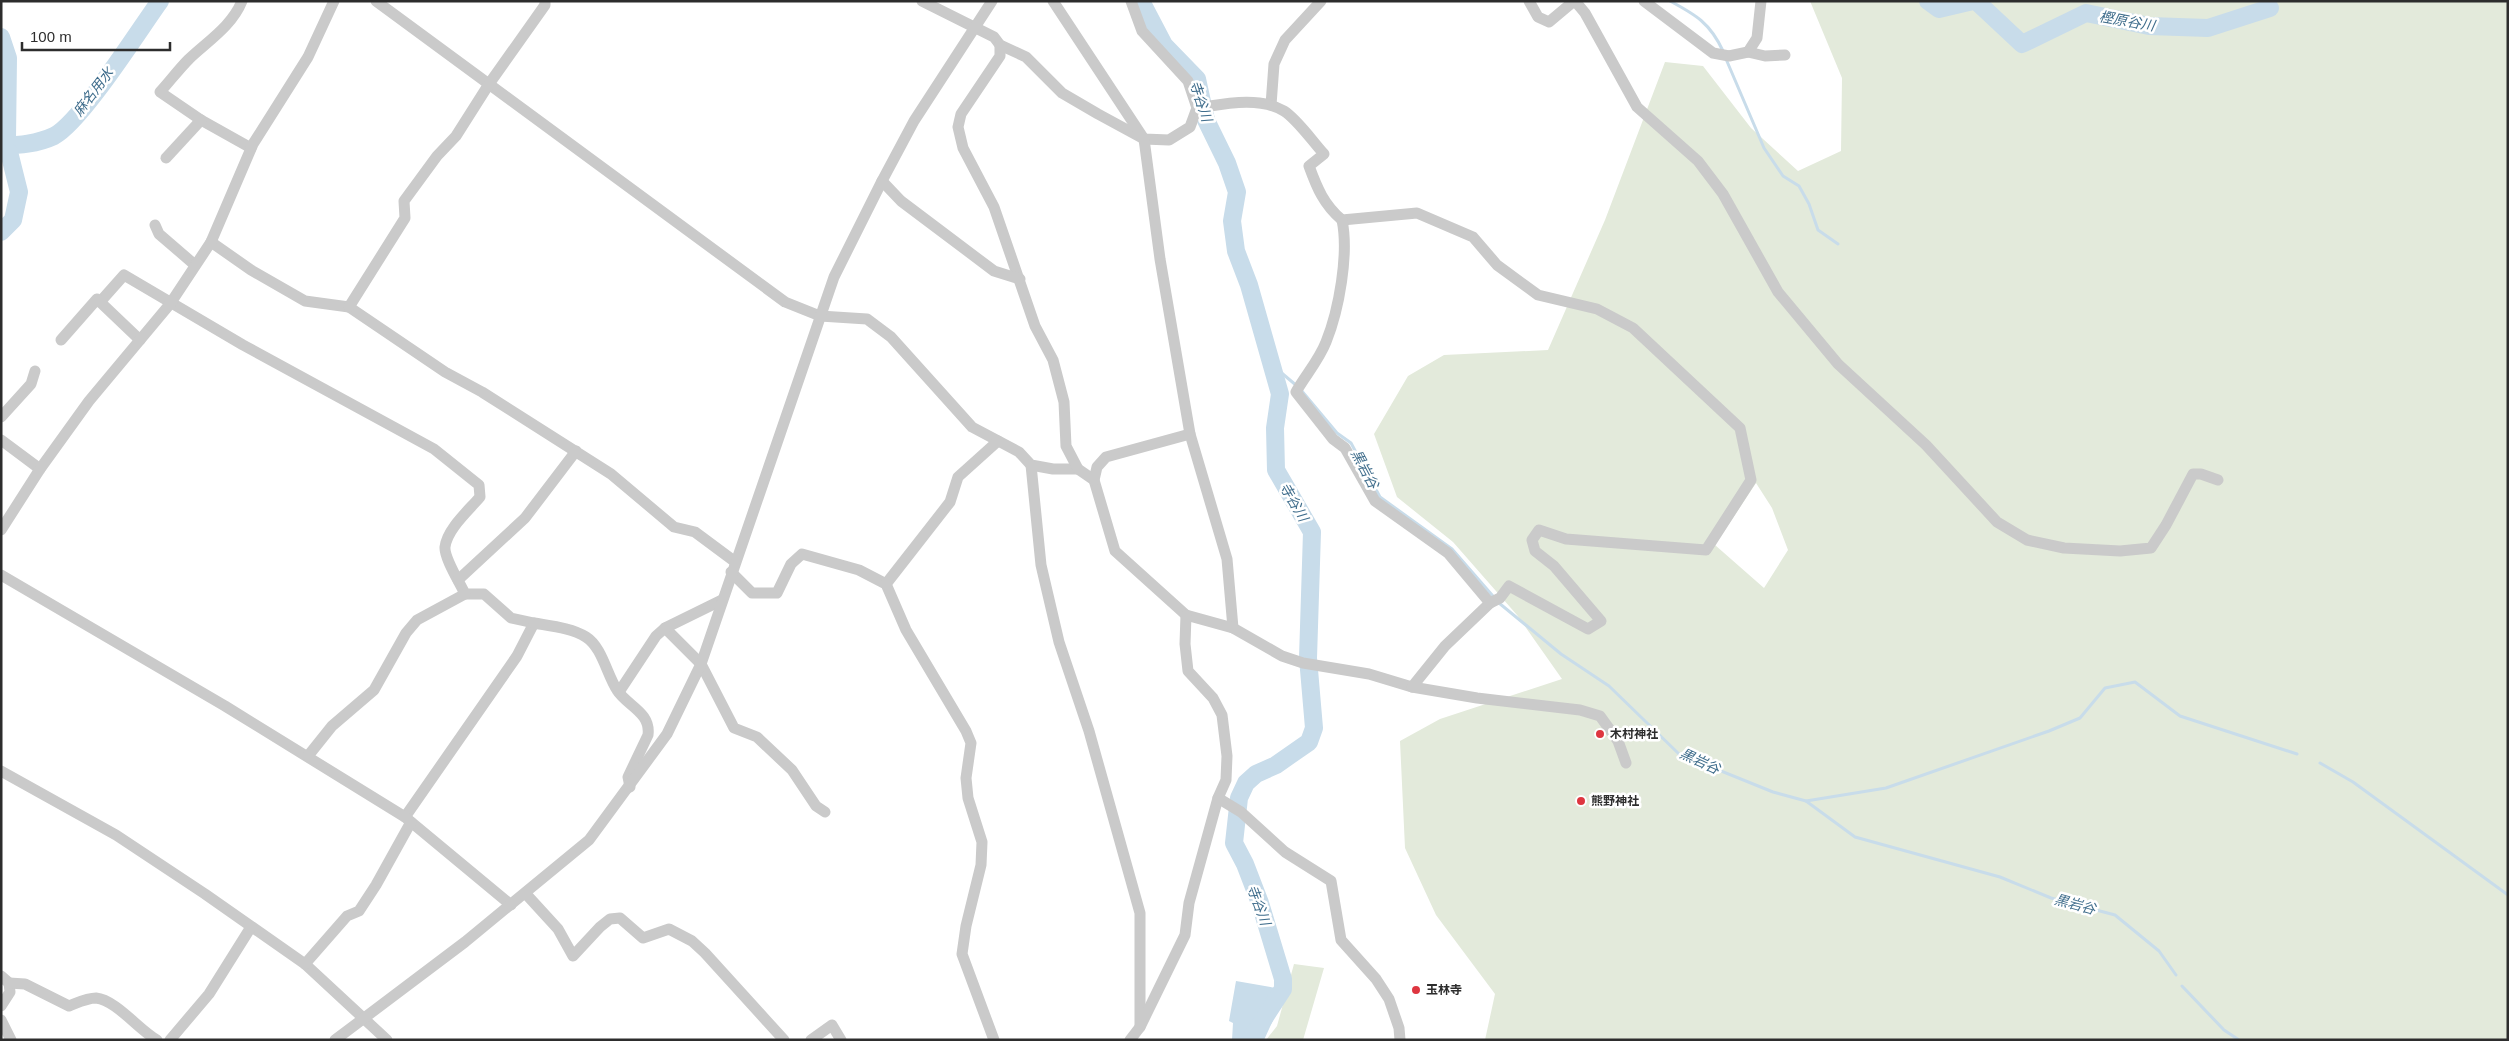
<svg xmlns="http://www.w3.org/2000/svg" width="2509" height="1041" viewBox="0 0 2509 1041" font-family="Arial,'Noto Sans JP',sans-serif">
  <style>
    .green { fill: #e3eadb; fill-rule: evenodd }
    .water { fill: #c8dcea }
    .lines { fill: none; stroke-linecap: round; stroke-linejoin: round }
    .stream { stroke: #c8dcea; stroke-width: 3 }
    .river { stroke: #c8dcea; stroke-width: 18 }
    .minor { stroke: #cacaca; stroke-width: 11 }
    .poi-dot { fill: #de3640; stroke: #fff; stroke-width: 2 }
    .labels { text-anchor: middle; dominant-baseline: central; stroke-width: 5; stroke-linejoin: round; paint-order: stroke }
    .poi-label { font-size: 12px; font-weight: bold; fill: #2d2d2d; stroke: #fff; text-anchor: start }
    .water-label { font-size: 14px; font-style: italic; fill: #3f6d8c; stroke: #fff }
  </style>
  <rect width="100%" height="100%" fill="#fff"/>
  <!-- green -->
  <g class="green">
    <path d="M 1810,1 L 2508,1 L 2508,1040 L 1485,1040 L 1495,994 L 1436,915 L 1405,848 L 1400,741 L 1440,719 L 1562,679 L 1517,615 L 1453,542 L 1397,497 L 1374,434 L 1408,376 L 1444,355 L 1548,350 L 1605,220 L 1665,62 L 1703,66 L 1751,128 L 1798,171 L 1841,151 L 1842,78 ZM 1756,483 L 1772,508 L 1788,550 L 1764,588 L 1715,545 Z"/>
    <path d="M 1294,964 L 1324,968 L 1303,1040 L 1266,1040 L 1277,1026 Z"/>
  </g>
  <!-- water -->
  <path class="water" d="M 1236,981 L 1287,990 L 1264,1040 L 1232,1040 L 1233,1023 L 1229,1021 Z"/>
  <g class="lines">
    <!-- stream -->
    <g class="stream">
      <path d="M 1670,1 C 1696,15 1710,23 1723,51"/>
      <path d="M 1726,59 L 1764,148 L 1783,176 L 1799,186 L 1809,204 L 1818,230 L 1838,244"/>
      <path d="M 1271,364 L 1297,386"/>
      <path d="M 1301,390 L 1337,433 L 1351,443 L 1380,497 L 1452,549 L 1499,603 L 1561,654 L 1609,686 L 1679,754 L 1773,792 L 1806,801 L 1855,837 L 2000,877 L 2051,898 L 2115,915 L 2159,951 L 2176,975"/>
      <path d="M 2320,763 L 2353,782 L 2508,895"/>
      <path d="M 1806,801 L 1886,788 L 2049,731 L 2080,718 L 2105,688 L 2135,682 L 2180,716 L 2297,754"/>
      <path d="M 2182,986 L 2224,1030 L 2239,1040"/>
    </g>
    <!-- river -->
    <g class="river">
      <path d="M 1141,1 L 1164,45 L 1197,79 L 1206,120 L 1227,163 L 1237,192 L 1232,221 L 1236,251 L 1249,285 L 1280,394 L 1275,428 L 1276,470 L 1312,532 L 1308,658 L 1314,728 L 1309,742 L 1276,765 L 1256,774 L 1246,783 L 1239,798 L 1234,843 L 1245,864 L 1260,903 L 1283,979 L 1283,989 L 1250,1040"/>
      <path d="M 1928,1 L 1939,9 L 1973,1"/>
      <path d="M 1976,1 L 2022,44 L 2086,13 L 2149,26 L 2208,28 L 2270,8"/>
      <path d="M 1,37 L 8,58 L 7,139"/>
      <path d="M 1,146 C 19,145 37,144 54,136 C 81,122 139,30 160,1"/>
      <path d="M 1,232 L 13,220 L 19,192 L 9,152"/>
    </g>
    <!-- minor -->
    <g class="minor">
      <path d="M 242,1 C 232,26 208,41 189,59 C 179,69 170,81 160,92 L 201,120 L 251,148"/>
      <path d="M 376,1 L 785,302 L 820,316 L 867,319 L 891,337 L 972,427 L 1019,452 L 1031,465 L 1053,469 L 1078,469"/>
      <path d="M 922,1 L 994,37 L 1000,45 L 1026,57 L 1062,93 L 1098,114 L 1144,139 L 1169,140 L 1190,127 L 1197,108 L 1188,81 L 1142,31 L 1131,1"/>
      <path d="M 1053,1 L 1144,139 L 1160,259 L 1190,434 L 1227,559 L 1233,628"/>
      <path d="M 1529,1 L 1538,17 L 1549,22 L 1574,1"/>
      <path d="M 1575,1 L 1585,13 L 1637,107 L 1698,161 L 1723,194 L 1778,292 L 1838,364 L 1926,445 L 1997,522 L 2027,540 L 2064,548 L 2120,551 L 2151,548 L 2166,525 L 2193,474 L 2201,474 L 2218,480"/>
      <path d="M 1644,1 L 1713,53 L 1729,56 L 1748,52 L 1765,56 L 1785,55"/>
      <path d="M 1000,45 L 1000,56 L 961,114 L 958,127 L 963,148 L 994,207 L 1035,326 L 1053,360 L 1064,402 L 1066,446 L 1078,469 L 1094,480 L 1115,551 L 1186,615 L 1233,628 L 1282,656 L 1303,663 L 1369,674 L 1412,687 L 1477,698 L 1580,710 L 1600,716 L 1618,741 L 1626,763"/>
      <path d="M 1748,52 L 1757,38 L 1761,1"/>
      <path d="M 1271,105 L 1274,64 L 1285,40 L 1321,1"/>
      <path d="M 1197,108 C 1224,104 1259,96 1284,111 C 1297,119 1313,142 1324,154 L 1309,166 C 1317,188 1324,205 1342,220 L 1417,213 L 1473,237 L 1497,265 L 1538,295 L 1597,309 L 1633,328 L 1740,428 L 1751,480 L 1706,550 L 1566,539 L 1539,530 L 1532,540 L 1535,551 L 1554,566 L 1601,621 L 1588,629 L 1509,586 L 1500,598 L 1490,603 L 1445,646 L 1412,687"/>
      <path d="M 166,158 L 201,120"/>
      <path d="M 882,181 L 901,201 L 994,271 L 1020,279"/>
      <path d="M 1342,220 C 1349,254 1339,310 1326,342 C 1319,360 1305,376 1296,392 L 1333,439 L 1345,448 L 1375,501 L 1448,553 L 1490,603"/>
      <path d="M 155,225 L 159,234 L 195,265"/>
      <path d="M 211,242 L 251,270 L 305,301 L 349,307 L 445,372 L 482,392 L 611,474 L 674,527 L 695,532 L 734,561"/>
      <path d="M 100,302 L 124,275 L 243,345 L 434,449 L 479,485 L 480,497 C 469,510 447,529 445,547 C 444,558 460,583 465,594 L 484,594 L 511,618 L 534,623 L 517,656 L 405,817"/>
      <path d="M 349,307 L 405,218 L 404,201 L 437,156 L 456,136 L 489,84 L 545,5 L 545,1"/>
      <path d="M 61,340 L 97,299 L 140,340"/>
      <path d="M 1,417 L 31,384 L 35,371"/>
      <path d="M 1,440 L 40,469"/>
      <path d="M 1031,465 L 1041,565 L 1059,642 L 1089,731 L 1140,913 L 1140,1027"/>
      <path d="M 1094,480 L 1097,467 L 1106,457 L 1190,434"/>
      <path d="M 1,530 L 40,469 L 89,401 L 170,304 L 211,242 L 253,144 L 308,57 L 334,1"/>
      <path d="M 731,572 L 752,593 L 777,593 L 791,564 L 802,554 L 859,570 L 886,584 L 906,630 L 966,731 L 971,743 L 966,778 L 968,798 L 982,842 L 981,865 L 966,926 L 962,954 L 994,1040"/>
      <path d="M 1,575 L 225,706 L 405,817 L 511,905"/>
      <path d="M 458,580 L 525,518 L 576,451"/>
      <path d="M 886,584 L 950,502 L 958,477 L 998,441"/>
      <path d="M 534,623 C 551,626 572,628 586,637 C 602,647 607,675 617,690 C 627,706 651,712 648,735 L 628,777 L 630,787"/>
      <path d="M 665,628 L 701,664 L 734,728 L 757,737 L 792,770 L 816,806 L 825,812"/>
      <path d="M 619,692 L 656,636 L 665,628 L 722,600"/>
      <path d="M 308,756 L 332,726 L 374,690 L 406,633 L 417,620 L 465,594"/>
      <path d="M 1,771 L 116,835 L 205,894 L 305,964 L 387,1040"/>
      <path d="M 1218,798 L 1241,812 L 1285,852 L 1331,881 L 1341,940 L 1376,979 L 1389,999 L 1399,1028 L 1400,1040"/>
      <path d="M 526,894 L 558,929 L 573,956 L 600,927 L 610,919 L 620,918 L 643,938 L 669,929 L 692,941 L 705,953 L 784,1040"/>
      <path d="M 305,964 L 347,916 L 359,911 L 376,885 L 411,822"/>
      <path d="M 1,976 L 9,983 L 10,992 L 1,1006"/>
      <path d="M 9,983 L 25,984 L 69,1006 C 77,1003 87,998 96,998 C 116,1000 139,1030 157,1040"/>
      <path d="M 1,1020 L 11,1040"/>
      <path d="M 170,1040 L 209,994 L 251,927"/>
      <path d="M 335,1040 L 465,942 L 589,840 L 667,734 L 701,664 L 834,277 L 882,181 L 914,121 L 992,1"/>
      <path d="M 811,1040 L 832,1025 L 841,1040"/>
      <path d="M 1130,1040 L 1140,1027 L 1185,935 L 1189,903 L 1218,798 L 1226,780 L 1227,756 L 1222,715 L 1213,698 L 1188,671 L 1185,644 L 1186,615"/>
    </g>
  </g>
  <!-- markers -->
  <g class="poi-dot">
    <circle cx="1600" cy="734" r="5"/>
    <circle cx="1581" cy="801" r="5"/>
    <circle cx="1416" cy="990" r="5"/>
  </g>
  <g class="labels">
    <!-- poi labels -->
    <g class="poi-label">
      <text x="1610" y="734">木村神社</text>
      <text x="1591" y="801">熊野神社</text>
      <text x="1426" y="990">玉林寺</text>
    </g>
    <!-- water labels -->
    <g class="water-label">
      <text transform="translate(2127 21) rotate(10)">樫原谷川</text>
      <text transform="translate(93 92) rotate(-53)">麻名用水</text>
      <text transform="translate(1201 101) rotate(72)">寺谷川</text>
      <text transform="translate(1365 469) rotate(62)">黒岩谷</text>
      <text transform="translate(1294 502) rotate(60)">寺谷川</text>
      <text transform="translate(1700 761) rotate(25)">黒岩谷</text>
      <text transform="translate(2075 904) rotate(15)">黒岩谷</text>
      <text transform="translate(1259 905) rotate(70)">寺谷川</text>
    </g>
  </g>
  <!-- border -->
  <rect width="2509" height="1041" fill="none" stroke="#2d2d2d" stroke-width="5"/>
  <!-- scale -->
  <path d="M22 42v8h148v-8" fill="none" stroke="#2d2d2d" stroke-width="2.5"/>
  <text x="30" y="42" font-size="15" fill="#2d2d2d" stroke="#ffffff" stroke-width="4" paint-order="stroke">100 m</text>
</svg>
